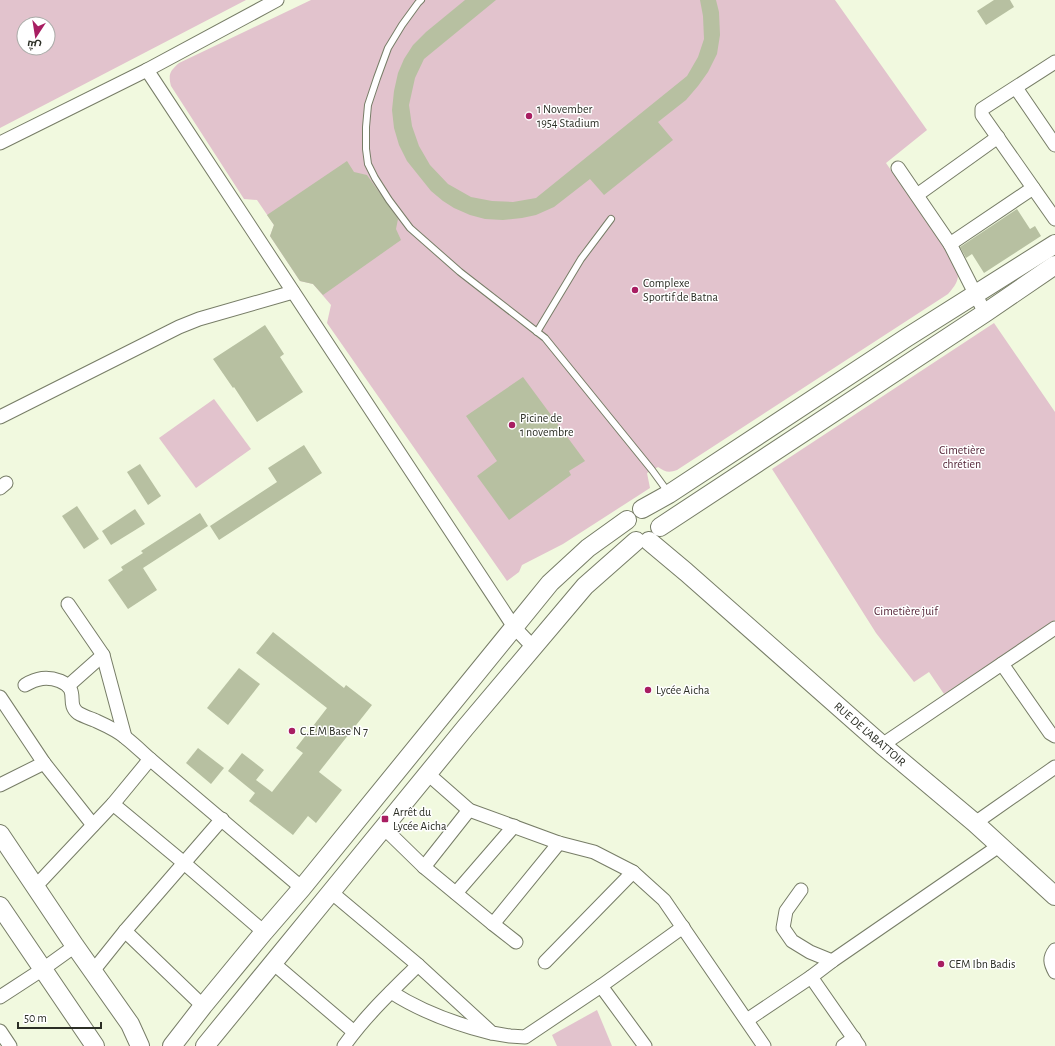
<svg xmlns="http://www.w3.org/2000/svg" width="1055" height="1046" viewBox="0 0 1055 1046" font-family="'Alegreya Sans',Cairo,sans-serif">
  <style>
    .green { fill: #e2c3cd; fill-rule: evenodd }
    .building { fill: #b7c0a1 }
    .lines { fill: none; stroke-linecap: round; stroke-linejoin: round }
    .lane-casing { stroke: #777d67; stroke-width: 8 }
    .street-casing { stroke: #777d67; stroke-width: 15 }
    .secondary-casing { stroke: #777d67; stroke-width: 20 }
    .lane { stroke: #fff; stroke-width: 6 }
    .street { stroke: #fff; stroke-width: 13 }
    .secondary { stroke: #fff; stroke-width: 18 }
    .poi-dot { fill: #a81e62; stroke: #fff; stroke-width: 1.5 }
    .labels { text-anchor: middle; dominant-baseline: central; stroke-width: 3; stroke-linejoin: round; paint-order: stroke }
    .poi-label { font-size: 12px; fill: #2b2e25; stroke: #fff; text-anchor: start }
    .park-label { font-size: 12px; fill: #552639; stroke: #fff }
    .street-label { font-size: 12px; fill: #2b2e25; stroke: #fff }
  </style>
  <rect width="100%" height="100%" fill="#f1f9df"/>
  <!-- green -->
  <g class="green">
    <path d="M 0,0 L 246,0 L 0,128 ZM 24,24 L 48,24 L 48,48 L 24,48 Z"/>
    <path d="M 311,0 L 835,0 L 927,130 L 886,163 L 952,258 C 960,275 961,279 948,294 L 677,470 C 669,473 665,472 658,467 L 647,473 L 650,488 L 563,544 L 522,565 L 519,572 L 507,581 L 327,323 L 331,305 L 313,284 L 300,281 L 270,236 L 274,225 L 257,200 L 244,199 L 171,86 C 168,74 170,71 179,63 Z"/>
    <path d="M 994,323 L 1055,412 L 1055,620 L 944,694 L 929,672 L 914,682 L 876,633 L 797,508 L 772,469 Z"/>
    <path d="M 214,399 L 251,449 L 196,488 L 159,438 Z"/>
    <path d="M 597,1010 L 612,1046 L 557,1046 L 552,1035 Z"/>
  </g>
  <!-- building -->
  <g class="building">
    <path d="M 465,0 L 496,0 L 424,59 L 415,78 L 409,105 L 412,126 L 419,146 L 430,165 L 448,184 L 471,197 L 492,201 L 513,202 L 536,198 L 687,76 L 698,57 L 704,39 L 703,16 L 700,0 L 716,0 L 719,12 L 720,35 L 717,54 L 708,72 L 698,86 L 686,100 L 658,122 L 673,140 L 604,195 L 590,179 L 554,207 L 536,215 L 522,218 L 503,220 L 485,219 L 470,215 L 454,208 L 443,201 L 431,191 L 407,161 L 399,145 L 394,128 L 392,110 L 394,91 L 398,73 L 404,59 L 413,45 L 426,32 Z"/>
    <path d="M 994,0 L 1010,0 L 1014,7 L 986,25 L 977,11 Z"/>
    <path d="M 347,161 L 354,172 L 367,175 L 398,219 L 396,229 L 401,240 L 323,295 L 313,284 L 300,281 L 270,236 L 274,225 L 267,215 Z"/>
    <path d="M 1017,209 L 1030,229 L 1035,226 L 1041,236 L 984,273 L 972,254 L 966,258 L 960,247 Z"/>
    <path d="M 265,325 L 284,354 L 280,357 L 303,392 L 257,422 L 234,387 L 233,388 L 213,359 Z"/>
    <path d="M 523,377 L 585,461 L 569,471 L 571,475 L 509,520 L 477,476 L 497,461 L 466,416 Z"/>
    <path d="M 304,445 L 322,473 L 219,540 L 210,526 L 277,482 L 268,468 Z"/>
    <path d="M 140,464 L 161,496 L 148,505 L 127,472 Z"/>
    <path d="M 77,506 L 99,539 L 84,549 L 62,516 Z"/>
    <path d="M 135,509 L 145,524 L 111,545 L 102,531 Z"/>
    <path d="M 200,513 L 208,526 L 143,568 L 157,590 L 128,609 L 108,580 L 123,570 L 121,567 L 143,553 L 141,551 Z"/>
    <path d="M 273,632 L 344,688 L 346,685 L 372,705 L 319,772 L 342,790 L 316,823 L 308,816 L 293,835 L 249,801 L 255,793 L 228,771 L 242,753 L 264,770 L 256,780 L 272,792 L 303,753 L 296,748 L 327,708 L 256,653 Z"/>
    <path d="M 239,668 L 260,684 L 228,725 L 207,708 Z"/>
    <path d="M 198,748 L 224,768 L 211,784 L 186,763 Z"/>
  </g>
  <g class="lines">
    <defs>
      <g id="lane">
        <path d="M 421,0 L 418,3 L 402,25 L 388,48 L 377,78 L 368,105 L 366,127 L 366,149 L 368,164 L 375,178 L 389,200 L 410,228 L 460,272 L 545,338 L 652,470 L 668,492"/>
        <path d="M 537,332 L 581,259 L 611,219"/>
      </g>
      <g id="street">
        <path d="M 1055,62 L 982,109 L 982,115 L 1055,219"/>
        <path d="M 147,70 L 514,627 L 534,648"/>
        <path d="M 1016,88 L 1055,145"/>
        <path d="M 0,143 L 147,70 L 277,0"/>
        <path d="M 898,168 L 950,244 L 985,313"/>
        <path d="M 917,195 L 998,137"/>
        <path d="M 950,244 L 1033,188"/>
        <path d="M 0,417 L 179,327 L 199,319 L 293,292"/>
        <path d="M 0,488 L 6,483"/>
        <path d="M 68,604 L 103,655 L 125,737"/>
        <path d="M 1002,664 L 1050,733 L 1055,736"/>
        <path d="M 25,685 C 37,678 47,676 60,681 C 81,690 65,703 78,713 C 83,716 89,718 94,720 C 105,725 117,730 126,738 C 135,745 143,753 151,760 C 201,803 252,845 302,888"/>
        <path d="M 68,686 L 103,655"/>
        <path d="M 0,697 L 44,763 L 93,825"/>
        <path d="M 882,745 L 1055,628"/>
        <path d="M 428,774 L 469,810 L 559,843 L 594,852 L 633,872 L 664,900 L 764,1046"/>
        <path d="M 0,785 L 44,763"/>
        <path d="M 113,804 L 184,863 L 264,932"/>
        <path d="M 975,823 L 1055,767"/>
        <path d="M 384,828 L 424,867 L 493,924 L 516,942"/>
        <path d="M 424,867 L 469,810"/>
        <path d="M 35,887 L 113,804 L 150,759"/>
        <path d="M 801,890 L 786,911 L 783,928 L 792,941 L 810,952 L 832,961"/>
        <path d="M 331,892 L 418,965 L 492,1033 L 510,1036 L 525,1037 L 601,986 L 683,927"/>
        <path d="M 456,893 L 514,826"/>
        <path d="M 493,924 L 559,843"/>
        <path d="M 125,931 L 203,1006"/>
        <path d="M 1055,950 C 1049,958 1050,963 1055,972"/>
        <path d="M 545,962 L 633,872"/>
        <path d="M 273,963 L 354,1032"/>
        <path d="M 93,971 L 125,931 L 222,819"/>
        <path d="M 811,977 L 859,1046"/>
        <path d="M 601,986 L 645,1046"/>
        <path d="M 391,992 C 422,1012 455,1024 491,1033"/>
        <path d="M 0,997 L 43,969 L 75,946"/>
        <path d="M 747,1020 L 811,977 L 832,961 L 999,846"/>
        <path d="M 0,1031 L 10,1046"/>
        <path d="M 344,1046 C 365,1016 392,991 418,965"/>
        <path d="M 843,1046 L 854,1038"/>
      </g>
      <g id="secondary">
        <path d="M 642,509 L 669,494 L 906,338 L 1055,244"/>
        <path d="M 660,527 L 985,313 L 1055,265"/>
        <path d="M 649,541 L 686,572 L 882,745 L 975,823 L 1055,896"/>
        <path d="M 0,834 L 75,946 L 130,1024 L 140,1046"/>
        <path d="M 0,906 L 95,1046"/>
        <path d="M 172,1046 L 203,1006 L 264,932 L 302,888 L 550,583 L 588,548 L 627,520"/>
        <path d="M 205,1046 L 331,892 L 465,728 L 585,586 L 636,541"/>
      </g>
    </defs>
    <!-- lane casing -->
    <use href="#lane" class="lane-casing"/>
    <!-- street casing -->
    <use href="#street" class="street-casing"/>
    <!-- secondary casing -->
    <use href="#secondary" class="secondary-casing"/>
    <!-- lane -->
    <use href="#lane" class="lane"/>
    <!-- street -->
    <use href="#street" class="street"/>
    <!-- secondary -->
    <use href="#secondary" class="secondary"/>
  </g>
  <!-- markers -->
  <g class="poi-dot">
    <circle cx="529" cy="116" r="4"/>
    <circle cx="635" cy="290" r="4"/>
    <circle cx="512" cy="425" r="4"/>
    <circle cx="648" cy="690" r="4"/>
    <circle cx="292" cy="731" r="4"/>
    <rect x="381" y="815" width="8" height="8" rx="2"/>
    <circle cx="941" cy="964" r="4"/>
  </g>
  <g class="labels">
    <!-- poi labels -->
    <g class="poi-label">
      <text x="537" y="109">1 November<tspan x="537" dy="14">1954 Stadium</tspan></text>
      <text x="643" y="283">Complexe<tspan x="643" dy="14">Sportif de Batna</tspan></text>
      <text x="520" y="418">Picine de<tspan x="520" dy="14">1 novembre</tspan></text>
      <text x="656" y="690">Lycée Aicha</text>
      <text x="300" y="731">C.E.M Base N 7</text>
      <text x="393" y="812">Arrêt du<tspan x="393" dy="14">Lycée Aicha</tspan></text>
      <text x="949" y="964">CEM Ibn Badis</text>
    </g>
    <!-- park labels -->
    <g class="park-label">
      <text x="962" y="450">Cimetière<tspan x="962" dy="14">chrétien</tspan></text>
      <text x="906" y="611">Cimetière juif</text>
    </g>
    <!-- street labels -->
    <g class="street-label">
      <text transform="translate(870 734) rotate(41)">RUE DE L'ABATTOIR</text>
    </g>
  </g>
  <!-- north arrow -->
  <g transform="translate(36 36) rotate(192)"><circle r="19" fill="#ffffff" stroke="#aaaba8"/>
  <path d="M0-3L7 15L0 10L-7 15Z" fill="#a81e62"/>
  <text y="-6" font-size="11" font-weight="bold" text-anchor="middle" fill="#2b2e25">ش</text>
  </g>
  <!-- scale -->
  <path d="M18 1022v6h83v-6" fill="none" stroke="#2b2e25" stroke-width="2"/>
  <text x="24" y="1022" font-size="12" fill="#2b2e25" stroke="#ffffff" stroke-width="3" paint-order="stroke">50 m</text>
</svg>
